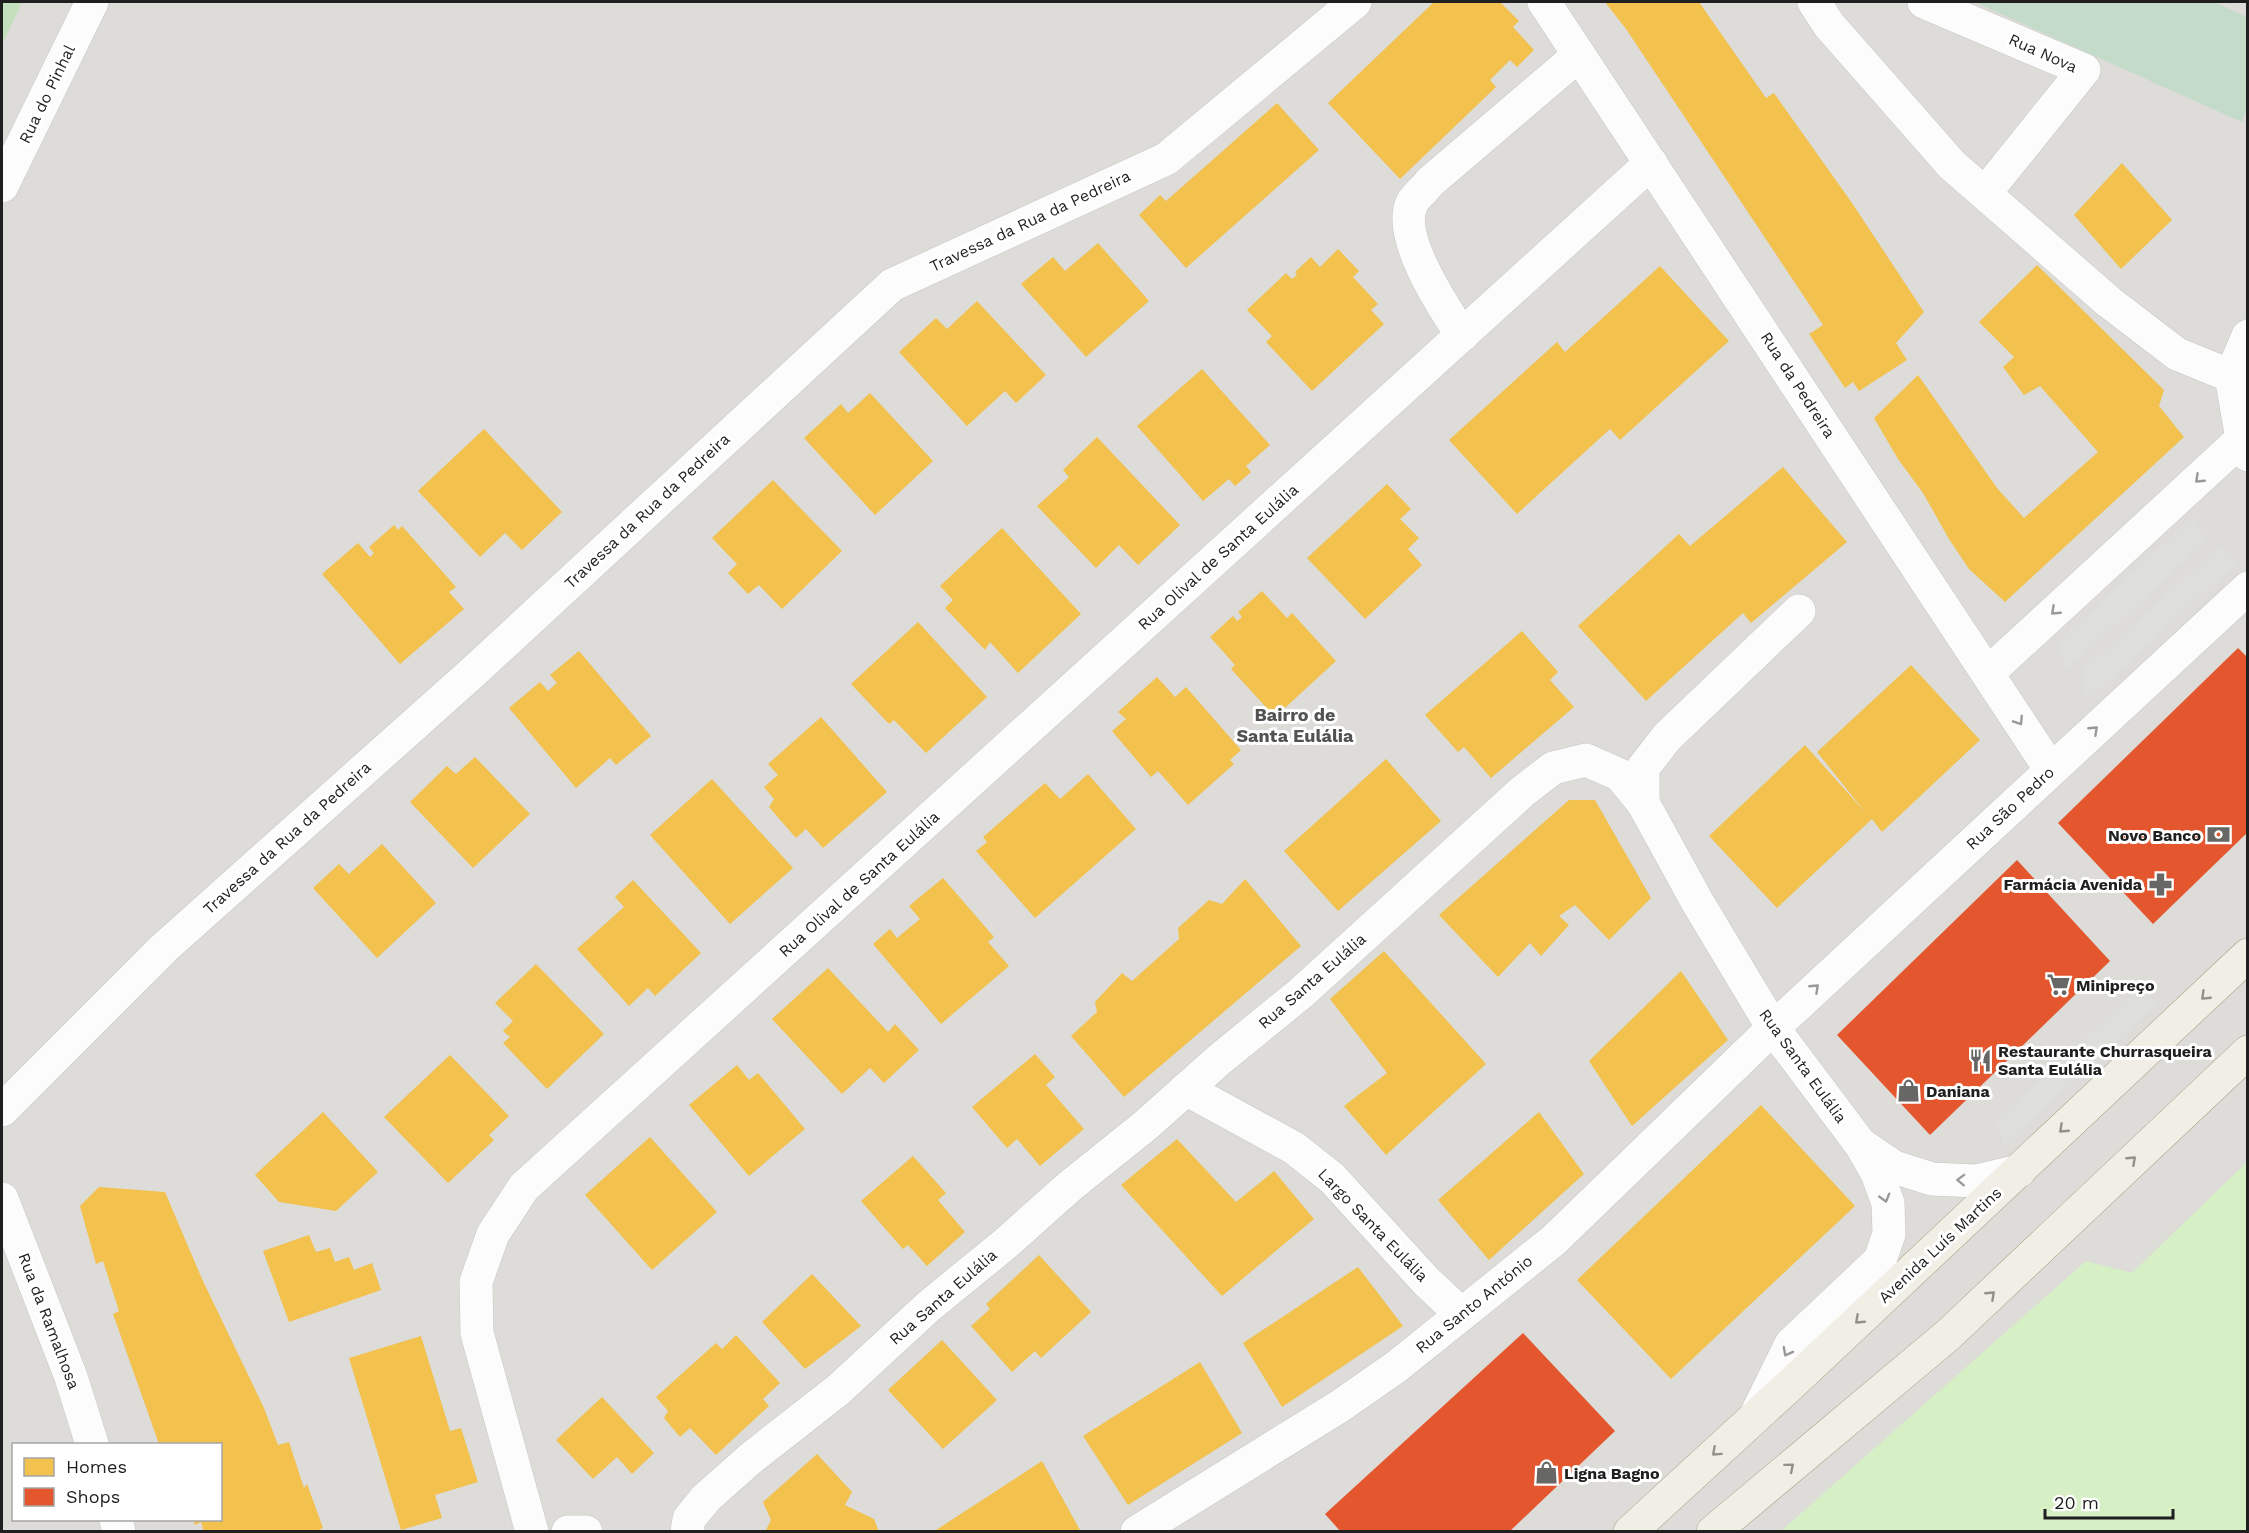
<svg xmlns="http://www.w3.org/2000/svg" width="2249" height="1533" viewBox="0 0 2249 1533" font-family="'Work Sans',sans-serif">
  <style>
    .residential { fill: #dddcd9; fill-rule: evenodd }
    .grass { fill: #d6efc4 }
    .forest { fill: #c4dfbb }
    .cemetery { fill: #c5dbc9 }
    .parking { fill: #dededb }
    .homes { fill: #f2c14e }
    .shops { fill: #e4572e }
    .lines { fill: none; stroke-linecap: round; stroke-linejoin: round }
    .street-casing { stroke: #c6c6c4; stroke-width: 34 }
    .primary-casing { stroke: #a59e84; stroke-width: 34 }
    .street { stroke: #fcfcfc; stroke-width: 33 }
    .primary { stroke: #f1eee5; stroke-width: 33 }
    .oneway { stroke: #999 }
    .oneway2 { stroke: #92918c }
    .labels { text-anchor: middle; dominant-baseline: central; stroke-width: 6; stroke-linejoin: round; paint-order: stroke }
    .street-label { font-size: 16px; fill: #1f1f1f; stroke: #fff }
    .poi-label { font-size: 16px; font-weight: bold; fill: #1f1f1f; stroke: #fff; text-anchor: start }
    .neighbourhood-label { font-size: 18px; font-weight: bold; fill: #525252; stroke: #fff }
  </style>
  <rect width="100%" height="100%" fill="#eeede8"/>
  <!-- residential -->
  <path class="residential" d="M 16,2 L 2247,2 L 2247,1531 L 2,1531 L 2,25 ZM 14,1444 L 220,1444 L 220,1520 L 14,1520 Z"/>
  <!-- grass -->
  <path class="grass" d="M 2247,1162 L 2247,1531 L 1781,1531 L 2086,1261 L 2132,1273 Z"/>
  <!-- forest -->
  <path class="forest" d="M 2,2 L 22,2 L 2,45 Z"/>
  <!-- cemetery -->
  <path class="cemetery" d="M 1974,2 L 2214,2 L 2247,17 L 2247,108 L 2242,122 Z"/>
  <!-- parking -->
  <g class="parking">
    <path d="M 2194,515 L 2206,542 L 2066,671 L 2058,642 Z"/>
    <path d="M 2221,545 L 2238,562 L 2087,701 L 2083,670 Z"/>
    <path d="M 2131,995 L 2158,1003 L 2004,1145 L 1997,1120 Z"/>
  </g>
  <!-- homes -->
  <g class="homes">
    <path d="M 1434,2 L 1500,2 L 1519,21 L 1513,27 L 1534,50 L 1517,67 L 1510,60 L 1490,80 L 1496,87 L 1400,179 L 1328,103 Z"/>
    <path d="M 1605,2 L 1699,2 L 1766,98 L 1774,93 L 1852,203 L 1924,312 L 1896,343 L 1907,360 L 1859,391 L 1853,382 L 1845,388 L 1809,334 L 1823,325 L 1626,29 Z"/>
    <path d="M 1277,103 L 1319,150 L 1186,268 L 1139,215 L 1160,195 L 1166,201 Z"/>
    <path d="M 2122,163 L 2172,220 L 2121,269 L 2074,215 Z"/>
    <path d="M 1098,243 L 1149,301 L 1086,357 L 1021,284 L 1053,257 L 1065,271 Z"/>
    <path d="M 1338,249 L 1359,271 L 1353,277 L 1378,304 L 1371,310 L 1384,324 L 1312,391 L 1266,342 L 1272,336 L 1247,310 L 1286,273 L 1292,279 L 1297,275 L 1295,272 L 1311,257 L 1320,267 Z"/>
    <path d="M 2037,265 L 2164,390 L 2159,406 L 2184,437 L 2005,602 L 1969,569 L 1949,539 L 1923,493 L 1898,459 L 1874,418 L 1918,375 L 1997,488 L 2024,518 L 2098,452 L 2040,386 L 2024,395 L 2003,367 L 2014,357 L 1979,322 Z"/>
    <path d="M 1660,266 L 1729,341 L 1620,440 L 1610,429 L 1517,514 L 1449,440 L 1557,342 L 1565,352 Z"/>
    <path d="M 977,301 L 1046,375 L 1016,403 L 1005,391 L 967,426 L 899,352 L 936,318 L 947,329 Z"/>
    <path d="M 1202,369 L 1270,445 L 1246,466 L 1251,472 L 1235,486 L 1229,479 L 1203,501 L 1137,426 Z"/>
    <path d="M 870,393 L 933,461 L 875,515 L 804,438 L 841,404 L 848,413 Z"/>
    <path d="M 484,429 L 562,512 L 522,550 L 505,533 L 480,557 L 418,491 Z"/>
    <path d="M 1097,437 L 1180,525 L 1138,565 L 1119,545 L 1096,568 L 1037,506 L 1069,477 L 1063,470 Z"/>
    <path d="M 1783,467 L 1847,542 L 1751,623 L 1743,613 L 1646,701 L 1578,626 L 1679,534 L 1690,546 Z"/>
    <path d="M 773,480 L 842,551 L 782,609 L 759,585 L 748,594 L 728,573 L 737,564 L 712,538 Z"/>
    <path d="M 1387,484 L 1411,509 L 1400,519 L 1419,538 L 1408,549 L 1422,565 L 1365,619 L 1307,558 Z"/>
    <path d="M 394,525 L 398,530 L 402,526 L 456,587 L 449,592 L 464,609 L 400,664 L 322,574 L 358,543 L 370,557 L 374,553 L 369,547 Z"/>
    <path d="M 1002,528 L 1081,614 L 1018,673 L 990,642 L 985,650 L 945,608 L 953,600 L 940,586 Z"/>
    <path d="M 1262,591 L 1287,618 L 1292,613 L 1336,661 L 1275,717 L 1231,669 L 1235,665 L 1210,637 L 1233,616 L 1237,621 L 1242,617 L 1238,612 Z"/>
    <path d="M 918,622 L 987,697 L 926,753 L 894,720 L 889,724 L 851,684 Z"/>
    <path d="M 1522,631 L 1558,672 L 1550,680 L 1574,707 L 1491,778 L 1464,747 L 1458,752 L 1425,715 Z"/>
    <path d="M 579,651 L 651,736 L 616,765 L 610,758 L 576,788 L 509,708 L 540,682 L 548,691 L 557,683 L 550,675 Z"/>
    <path d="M 1911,665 L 1980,740 L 1882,832 L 1872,819 L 1777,908 L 1709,836 L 1805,745 L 1865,812 L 1817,752 Z"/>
    <path d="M 1157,677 L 1175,697 L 1186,687 L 1241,750 L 1230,760 L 1234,764 L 1188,805 L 1158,771 L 1151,777 L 1112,731 L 1126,719 L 1118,712 Z"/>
    <path d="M 821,717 L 887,792 L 823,848 L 806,829 L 796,838 L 769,807 L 774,799 L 764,787 L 778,775 L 768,764 Z"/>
    <path d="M 475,757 L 530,814 L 473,868 L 410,802 L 447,766 L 456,774 Z"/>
    <path d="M 1386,759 L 1441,821 L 1338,911 L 1284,851 Z"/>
    <path d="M 1088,774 L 1136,829 L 1035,918 L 976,851 L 987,842 L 983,837 L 1045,783 L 1060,799 Z"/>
    <path d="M 712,779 L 793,868 L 730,924 L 650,835 Z"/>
    <path d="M 1569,800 L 1595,800 L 1651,898 L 1609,940 L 1575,905 L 1559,916 L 1569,925 L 1541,956 L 1530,943 L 1498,977 L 1439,915 Z"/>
    <path d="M 382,844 L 436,903 L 377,958 L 313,888 L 339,864 L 349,874 Z"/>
    <path d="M 943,878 L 994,937 L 988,942 L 1009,966 L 941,1024 L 873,944 L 890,929 L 897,938 L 920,919 L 909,906 Z"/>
    <path d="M 1245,879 L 1301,946 L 1124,1097 L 1071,1036 L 1097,1012 L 1095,1002 L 1122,973 L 1132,981 L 1179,939 L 1178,928 L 1209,900 L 1222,904 Z"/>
    <path d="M 633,880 L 701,953 L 655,996 L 648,988 L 629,1006 L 577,949 L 624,907 L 615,897 Z"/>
    <path d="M 1384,951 L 1486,1064 L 1386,1155 L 1344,1106 L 1387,1073 L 1330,999 Z"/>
    <path d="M 536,964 L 604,1034 L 547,1089 L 503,1043 L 510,1037 L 503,1031 L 513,1021 L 495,1003 Z"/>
    <path d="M 828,968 L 888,1032 L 895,1024 L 919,1050 L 884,1083 L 870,1068 L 842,1094 L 772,1019 Z"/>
    <path d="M 1681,971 L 1728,1040 L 1632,1126 L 1589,1061 Z"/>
    <path d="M 1035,1054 L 1055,1077 L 1046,1085 L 1084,1129 L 1040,1166 L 1017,1139 L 1007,1148 L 972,1107 Z"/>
    <path d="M 450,1055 L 509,1116 L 489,1135 L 494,1140 L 448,1183 L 384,1117 Z"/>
    <path d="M 737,1065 L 749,1080 L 758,1073 L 805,1129 L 749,1176 L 689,1105 Z"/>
    <path d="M 1761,1105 L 1855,1206 L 1671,1379 L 1577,1280 Z"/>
    <path d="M 323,1112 L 378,1172 L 336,1211 L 279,1202 L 255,1175 Z"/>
    <path d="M 1539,1112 L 1584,1174 L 1489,1260 L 1438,1200 Z"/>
    <path d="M 650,1137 L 717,1212 L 652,1270 L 585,1195 Z"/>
    <path d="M 1177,1139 L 1236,1202 L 1274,1171 L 1314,1219 L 1222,1296 L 1121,1185 Z"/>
    <path d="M 913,1156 L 946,1193 L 938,1200 L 965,1232 L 927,1266 L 908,1245 L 903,1249 L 861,1201 Z"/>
    <path d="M 99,1187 L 165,1192 L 202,1279 L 264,1408 L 278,1445 L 289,1442 L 304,1488 L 307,1484 L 323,1528 L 314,1532 L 204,1532 L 201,1522 L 195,1525 L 193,1520 L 220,1520 L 220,1444 L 159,1444 L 113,1314 L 119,1311 L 103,1261 L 96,1264 L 80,1206 Z"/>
    <path d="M 309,1235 L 316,1252 L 330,1248 L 335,1262 L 349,1257 L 354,1270 L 372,1263 L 381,1290 L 289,1322 L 263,1251 Z"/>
    <path d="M 1039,1255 L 1091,1312 L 1041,1358 L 1035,1351 L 1012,1372 L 971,1326 L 990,1309 L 986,1304 Z"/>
    <path d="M 1358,1267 L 1403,1326 L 1282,1407 L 1243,1343 Z"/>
    <path d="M 812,1274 L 861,1326 L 805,1369 L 762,1322 Z"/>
    <path d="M 736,1335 L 780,1383 L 763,1399 L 769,1406 L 716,1455 L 690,1428 L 680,1437 L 664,1418 L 668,1411 L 656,1397 L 716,1343 L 722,1349 Z"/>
    <path d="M 421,1336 L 450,1431 L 461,1428 L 478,1482 L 435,1495 L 442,1518 L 401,1530 L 349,1358 Z"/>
    <path d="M 942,1340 L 997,1400 L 943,1449 L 888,1390 Z"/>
    <path d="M 1200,1362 L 1242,1433 L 1128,1505 L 1083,1436 Z"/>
    <path d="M 602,1397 L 654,1453 L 632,1474 L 617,1457 L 593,1479 L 556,1440 Z"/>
    <path d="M 817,1454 L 852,1492 L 845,1505 L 874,1519 L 879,1532 L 765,1532 L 771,1520 L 763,1502 Z"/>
    <path d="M 1042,1461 L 1081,1532 L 933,1532 Z"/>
  </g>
  <!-- shops -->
  <g class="shops">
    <path d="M 2238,648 L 2248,658 L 2248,832 L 2153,924 L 2058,823 Z"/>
    <path d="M 2017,860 L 2110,961 L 1930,1135 L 1837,1035 Z"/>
    <path d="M 1523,1333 L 1615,1431 L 1509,1532 L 1341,1532 L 1325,1514 Z"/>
  </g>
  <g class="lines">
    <defs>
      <g id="street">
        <path d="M 1544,2 L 2051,770"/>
        <path d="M 1814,2 L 1829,25 L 1952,165 L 2109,302 L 2177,354 L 2231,376"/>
        <path d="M 1924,2 L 2084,70 L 1985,193"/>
        <path d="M 2,186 L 92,2"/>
        <path d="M 1462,335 C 1444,308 1396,236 1412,203 C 1416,196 1425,189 1430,182 L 1579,55"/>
        <path d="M 2248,336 L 2231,376 L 2242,439 L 2248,455"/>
        <path d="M 1988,673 L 2242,439"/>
        <path d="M 1643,803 L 1643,768 L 1667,737 L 1799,611"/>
        <path d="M 1186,1089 L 1294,1148 L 1332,1178 L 1426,1281 L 1461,1314"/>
        <path d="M 2,1110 L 164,948 L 472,673 L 892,285 L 1166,159 L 1355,2"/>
        <path d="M 1863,1146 L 1894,1167 L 1932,1179 L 1976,1181 L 2019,1171"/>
        <path d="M 2,1199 L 71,1377 L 92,1444"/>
        <path d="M 116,1520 L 119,1532"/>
        <path d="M 532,1532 L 477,1333 L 476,1282 L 493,1234 L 524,1187 L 1651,163"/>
        <path d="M 568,1532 L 586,1532"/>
        <path d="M 687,1532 L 689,1519 L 706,1498 L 750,1459 L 838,1390 L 929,1306 L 1005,1244 L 1070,1186 L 1146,1125 L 1220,1059 L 1301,993 L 1522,792 L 1553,768 L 1586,760 L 1620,775 L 1643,803 L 1698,903 L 1773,1028 L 1861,1145 L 1877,1173 L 1888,1203 L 1889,1234 L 1880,1260 L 1791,1344 L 1755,1417"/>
        <path d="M 1137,1532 L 1340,1406 L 1396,1367 L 1554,1240 L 1773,1028 L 2248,588"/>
      </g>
      <g id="primary">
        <path d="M 1630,1532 L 1789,1386 L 2248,955"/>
        <path d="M 1713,1532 L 1948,1335 L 2248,1052"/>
      </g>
    </defs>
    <!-- street casing -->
    <use href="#street" class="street-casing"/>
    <!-- primary casing -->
    <use href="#primary" class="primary-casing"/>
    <!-- street -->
    <use href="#street" class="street"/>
    <!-- primary -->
    <use href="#primary" class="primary"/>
  </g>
  <!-- one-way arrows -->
  <defs><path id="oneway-chevron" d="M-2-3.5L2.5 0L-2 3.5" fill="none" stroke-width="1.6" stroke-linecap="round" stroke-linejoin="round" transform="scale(1.5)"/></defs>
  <g class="oneway">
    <use href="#oneway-chevron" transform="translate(2199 479) rotate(137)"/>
    <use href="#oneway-chevron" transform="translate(2055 611) rotate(137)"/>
    <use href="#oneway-chevron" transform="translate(2019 721) rotate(57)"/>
    <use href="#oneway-chevron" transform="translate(2094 730) rotate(-43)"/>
    <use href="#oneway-chevron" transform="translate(1815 988) rotate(-43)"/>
    <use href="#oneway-chevron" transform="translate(1961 1180) rotate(-178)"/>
    <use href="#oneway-chevron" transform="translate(1885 1198) rotate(74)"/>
    <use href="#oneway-chevron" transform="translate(1787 1352) rotate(118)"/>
  </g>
  <g class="oneway2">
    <use href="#oneway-chevron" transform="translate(2205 996) rotate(136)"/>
    <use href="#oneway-chevron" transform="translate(2063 1129) rotate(137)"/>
    <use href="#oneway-chevron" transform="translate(2132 1160) rotate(-43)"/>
    <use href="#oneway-chevron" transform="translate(1991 1295) rotate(-43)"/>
    <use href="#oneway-chevron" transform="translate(1859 1320) rotate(137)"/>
    <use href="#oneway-chevron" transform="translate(1716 1452) rotate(138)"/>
    <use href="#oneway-chevron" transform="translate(1790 1467) rotate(-40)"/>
  </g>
  <!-- icons -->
  <defs>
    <symbol id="bank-bare" viewBox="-9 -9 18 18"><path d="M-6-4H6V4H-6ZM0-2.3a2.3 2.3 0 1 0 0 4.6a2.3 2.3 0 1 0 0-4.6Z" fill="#676765" stroke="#fff" stroke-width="2.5" paint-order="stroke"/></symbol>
    <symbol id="pharmacy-bare" viewBox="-9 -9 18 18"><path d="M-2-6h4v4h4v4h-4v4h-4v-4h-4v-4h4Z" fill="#676765" stroke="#fff" stroke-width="2.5" paint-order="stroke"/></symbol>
    <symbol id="supermarket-bare" viewBox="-9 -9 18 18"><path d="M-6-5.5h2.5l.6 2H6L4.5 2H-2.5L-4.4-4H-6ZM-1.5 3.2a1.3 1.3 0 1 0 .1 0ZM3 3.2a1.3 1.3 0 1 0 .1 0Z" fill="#676765" stroke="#fff" stroke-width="2.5" paint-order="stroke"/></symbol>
    <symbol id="restaurant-bare" viewBox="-9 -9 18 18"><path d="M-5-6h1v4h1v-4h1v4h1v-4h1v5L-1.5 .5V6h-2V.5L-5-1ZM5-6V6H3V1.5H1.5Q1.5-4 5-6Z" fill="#676765" stroke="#fff" stroke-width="2.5" paint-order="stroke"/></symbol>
    <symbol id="shop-bare" viewBox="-9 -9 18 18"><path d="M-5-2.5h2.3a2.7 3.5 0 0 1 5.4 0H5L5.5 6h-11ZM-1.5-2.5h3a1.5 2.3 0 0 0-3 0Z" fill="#676765" stroke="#fff" stroke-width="2.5" paint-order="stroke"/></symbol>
  </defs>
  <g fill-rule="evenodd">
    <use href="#bank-bare" x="2202" y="818" width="33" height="33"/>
    <use href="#pharmacy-bare" x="2144" y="868" width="33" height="33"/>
    <use href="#supermarket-bare" x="2042" y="968" width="33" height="33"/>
    <use href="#restaurant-bare" x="1964" y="1044" width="33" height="33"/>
    <use href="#shop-bare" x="1892" y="1074" width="33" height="33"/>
    <use href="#shop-bare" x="1530" y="1456" width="33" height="33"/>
  </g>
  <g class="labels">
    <!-- street labels -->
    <g class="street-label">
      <text transform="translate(2043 53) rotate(24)">Rua Nova</text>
      <text transform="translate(47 94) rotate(-64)">Rua do Pinhal</text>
      <text transform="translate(1030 221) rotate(-25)">Travessa da Rua da Pedreira</text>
      <text transform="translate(1798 385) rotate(57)">Rua da Pedreira</text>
      <text transform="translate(647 511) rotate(-43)">Travessa da Rua da Pedreira</text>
      <text transform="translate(1218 557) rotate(-42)">Rua Olival de Santa Eulália</text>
      <text transform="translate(2010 808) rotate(-43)">Rua São Pedro</text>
      <text transform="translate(287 838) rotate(-42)">Travessa da Rua da Pedreira</text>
      <text transform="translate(859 884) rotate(-42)">Rua Olival de Santa Eulália</text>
      <text transform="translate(1312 981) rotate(-41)">Rua Santa Eulália</text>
      <text transform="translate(1803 1066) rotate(54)">Rua Santa Eulália</text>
      <text transform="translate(1373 1225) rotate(46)">Largo Santa Eulália</text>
      <text transform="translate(1940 1245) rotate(-43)">Avenida Luís Martins</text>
      <text transform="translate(943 1297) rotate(-41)">Rua Santa Eulália</text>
      <text transform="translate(1474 1304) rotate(-39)">Rua Santo António</text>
      <text transform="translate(49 1321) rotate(69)">Rua da Ramalhosa</text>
    </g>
    <!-- poi labels -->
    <g class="poi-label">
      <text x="2201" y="835" text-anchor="end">Novo Banco</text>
      <text x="2142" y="884" text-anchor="end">Farmácia Avenida</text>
      <text x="2076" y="985">Minipreço</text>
      <text x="1998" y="1051">Restaurante Churrasqueira<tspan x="1998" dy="18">Santa Eulália</tspan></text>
      <text x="1926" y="1091">Daniana</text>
      <text x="1564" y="1473">Ligna Bagno</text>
    </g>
    <!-- neighbourhood labels -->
    <g class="neighbourhood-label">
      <text x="1295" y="714">Bairro de<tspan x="1295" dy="21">Santa Eulália</tspan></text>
    </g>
  </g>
  <!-- border -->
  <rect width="2249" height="1533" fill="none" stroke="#1f1f1f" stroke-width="6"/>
  <!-- legend -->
  <rect x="12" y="1443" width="210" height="78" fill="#ffffff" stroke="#a5a5a5" stroke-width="1.5"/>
  <rect x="24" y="1458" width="30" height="18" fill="#f2c14e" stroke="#a5a5a5" stroke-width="1.5"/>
  <text x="66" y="1473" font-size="18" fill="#1f1f1f">Homes</text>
  <rect x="24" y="1488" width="30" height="18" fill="#e4572e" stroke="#a5a5a5" stroke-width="1.5"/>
  <text x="66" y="1503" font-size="18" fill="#1f1f1f">Shops</text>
  <!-- scale -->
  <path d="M2045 1509v9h128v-9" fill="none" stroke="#1f1f1f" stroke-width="3"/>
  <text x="2054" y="1509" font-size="18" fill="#1f1f1f" stroke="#ffffff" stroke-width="4.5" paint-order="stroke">20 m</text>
</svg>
